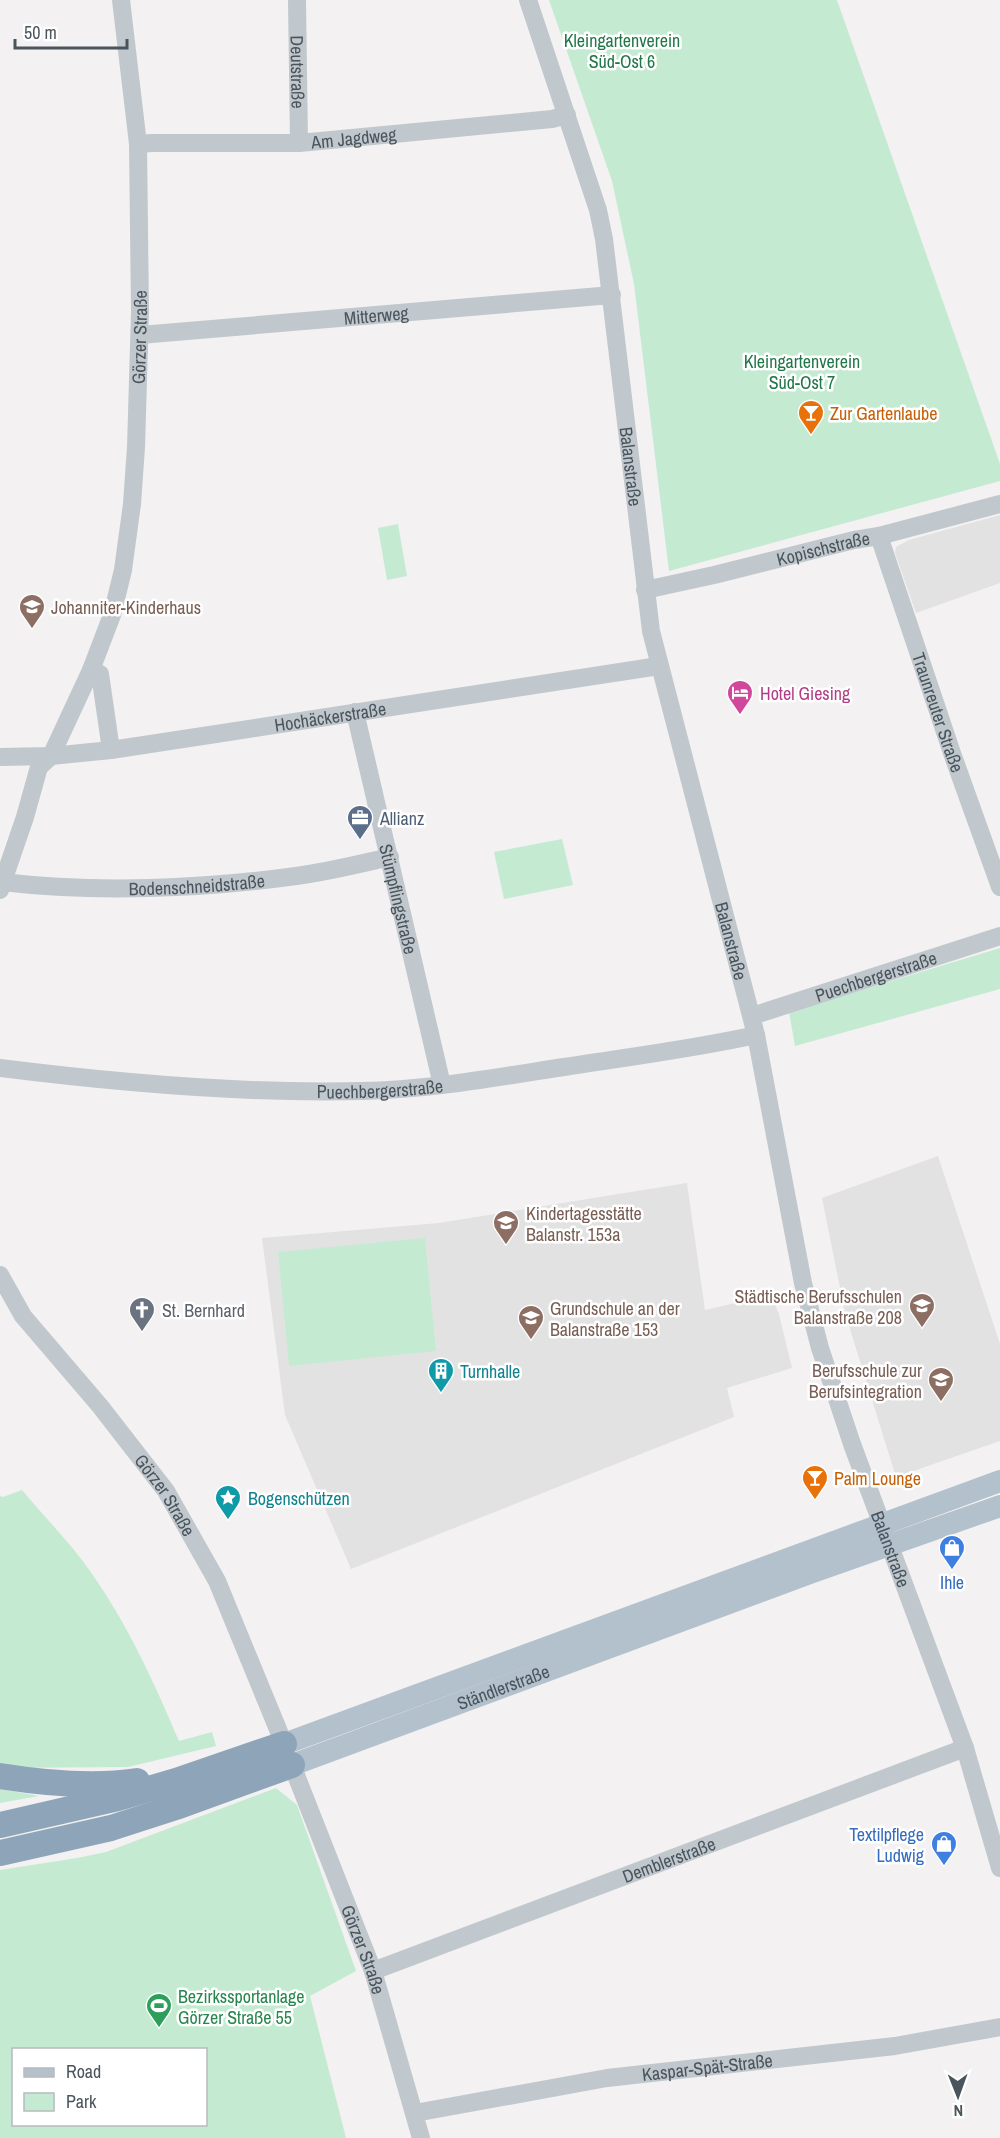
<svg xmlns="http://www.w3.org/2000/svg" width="1000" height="2138" viewBox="0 0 1000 2138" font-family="'Archivo Narrow',sans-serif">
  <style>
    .education { fill: #e3e2e2 }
    .green { fill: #c4ebd2; fill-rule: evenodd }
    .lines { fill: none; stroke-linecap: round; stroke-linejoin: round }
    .minor { stroke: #c0c8cd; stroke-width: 18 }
    .major { stroke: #b3c1cc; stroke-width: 22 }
    .highway { stroke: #8ea5b9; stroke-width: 26 }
    .labels { text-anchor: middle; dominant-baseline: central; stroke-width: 5; stroke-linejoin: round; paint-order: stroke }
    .park-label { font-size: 18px; fill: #227749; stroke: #fff }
    .street-label { font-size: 18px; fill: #4a545c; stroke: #fff }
    .food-label { font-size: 18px; fill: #c56008; stroke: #fff; text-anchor: start }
    .education-label { font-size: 18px; fill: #785e54; stroke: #fff; text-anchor: start }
    .hotel-label { font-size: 18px; fill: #b23c85; stroke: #fff; text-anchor: start }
    .service-label { font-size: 18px; fill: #4e5e75; stroke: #fff; text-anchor: start }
    .worship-label { font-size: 18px; fill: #5b616d; stroke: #fff; text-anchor: start }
    .culture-label { font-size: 18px; fill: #0d838f; stroke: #fff; text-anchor: start }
    .shop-label { font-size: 18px; fill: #366cbe; stroke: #fff }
    .leisure-label { font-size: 18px; fill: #27864d; stroke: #fff; text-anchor: start }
  </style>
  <rect width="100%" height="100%" fill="#f3f1f1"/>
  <!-- education -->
  <g class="education">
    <path d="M 1000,515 L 1000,583 L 916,613 L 895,553 L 896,547 L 909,540 Z"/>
    <path d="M 938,1156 L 1000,1344 L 1000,1441 L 896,1477 L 845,1313 L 822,1198 Z"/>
    <path d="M 687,1183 L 705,1310 L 771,1295 L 779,1314 L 792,1368 L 727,1388 L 734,1417 L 351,1569 L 285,1415 L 262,1238 L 439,1223 Z"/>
  </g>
  <!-- green -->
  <g class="green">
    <path d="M 549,0 L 837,0 L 1000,464 L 1000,481 L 669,571 L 634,284 L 612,181 Z"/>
    <path d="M 398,524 L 407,576 L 387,580 L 378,528 Z"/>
    <path d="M 562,839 L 573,885 L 504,899 L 494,852 Z"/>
    <path d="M 1000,948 L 1000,989 L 795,1046 L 789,1012 Z"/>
    <path d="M 425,1238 L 436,1351 L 289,1366 L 278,1252 Z"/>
    <path d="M 22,1490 C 44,1517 70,1542 90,1571 C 128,1625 153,1680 179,1741 L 212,1732 L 216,1746 L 128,1767 L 0,1768 L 0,1496 L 3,1497 Z"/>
    <path d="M 276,1788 L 297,1805 L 356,1971 L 310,1996 L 346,2138 L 0,2138 L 0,1870 L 77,1858 L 106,1852 ZM 14,2050 L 206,2050 L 206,2124 L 14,2124 Z"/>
    <path d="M 0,1789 L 1,1789 L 39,1796 L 0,1803 Z"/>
  </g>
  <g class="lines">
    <!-- minor -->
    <g class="minor">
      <path id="s1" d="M 297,0 L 299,143"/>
      <path id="s2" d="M 528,0 L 598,210 L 604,239 L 651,631 L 756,1035 L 803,1283 L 820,1348 L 852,1444 L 965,1748 L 1000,1868"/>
      <path id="s3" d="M 138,144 L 152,143 L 299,143 L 552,119 L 567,115"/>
      <path id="s4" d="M 140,335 L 612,295"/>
      <path id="s5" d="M 879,536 L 953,756 L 1000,887"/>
      <path id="s6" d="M 645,590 L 714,575 L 854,540 L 879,536 L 1000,504"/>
      <path d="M 91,670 L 100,674 L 111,750"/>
      <path id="s7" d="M 355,712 L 442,1085"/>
      <path id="s8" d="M 0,757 L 51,756 L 111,750 L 659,666"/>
      <path id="s9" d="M 2,882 C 96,893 202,889 296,876 C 327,872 359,864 390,857"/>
      <path id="s10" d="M 0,890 L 25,817 L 39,767 L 51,756 L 91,670 L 112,615 L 123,570 L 132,504 L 136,447 L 140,312 L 138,144 L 121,0"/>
      <path id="s11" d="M 752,1016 L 1000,936"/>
      <path id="s12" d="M 0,1068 C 119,1083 241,1094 362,1091 C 429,1090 497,1077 564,1067 C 628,1057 693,1049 756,1035"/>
      <path id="s13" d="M 0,1275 L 23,1316 L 100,1406 L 166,1491 L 217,1581 L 284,1744"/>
      <path id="s14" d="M 292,1765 L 373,1971 L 421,2138"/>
      <path id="s15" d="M 373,1971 L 965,1748"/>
      <path id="s16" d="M 415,2113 L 607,2078 L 895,2046 L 1000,2027"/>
    </g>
    <!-- major -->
    <g class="major">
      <path d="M 284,1744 L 1000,1481"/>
      <path id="s17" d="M 292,1765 L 810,1573 L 1000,1506"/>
    </g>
    <!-- highway -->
    <g class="highway">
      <path d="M 0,1776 C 44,1783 92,1788 137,1781"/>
      <path d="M 0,1825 L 118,1798 L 176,1781 L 284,1744"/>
      <path d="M 0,1853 L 111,1828 L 176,1807 L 292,1765"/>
    </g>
  </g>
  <!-- icons -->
  <defs>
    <symbol id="bar-pin" viewBox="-11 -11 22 30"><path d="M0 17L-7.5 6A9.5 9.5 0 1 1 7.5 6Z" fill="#e8710a" stroke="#fff"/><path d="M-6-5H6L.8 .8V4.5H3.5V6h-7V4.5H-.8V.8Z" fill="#fff"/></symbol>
    <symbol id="school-pin" viewBox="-11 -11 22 30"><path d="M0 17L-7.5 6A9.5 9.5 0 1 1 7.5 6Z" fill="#8d6e63" stroke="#fff"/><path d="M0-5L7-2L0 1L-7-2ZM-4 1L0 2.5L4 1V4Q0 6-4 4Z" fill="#fff"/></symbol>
    <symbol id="hotel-pin" viewBox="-11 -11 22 30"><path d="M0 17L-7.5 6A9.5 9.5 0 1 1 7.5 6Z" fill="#d1479c" stroke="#fff"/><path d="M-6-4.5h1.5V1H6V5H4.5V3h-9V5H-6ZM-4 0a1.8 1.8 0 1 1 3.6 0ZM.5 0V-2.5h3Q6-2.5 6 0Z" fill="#fff"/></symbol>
    <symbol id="office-pin" viewBox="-11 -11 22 30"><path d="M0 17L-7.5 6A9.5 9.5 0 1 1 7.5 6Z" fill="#5c6f8a" stroke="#fff"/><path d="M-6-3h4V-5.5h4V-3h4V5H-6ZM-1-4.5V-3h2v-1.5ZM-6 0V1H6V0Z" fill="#fff"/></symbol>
    <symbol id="church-pin" viewBox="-11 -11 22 30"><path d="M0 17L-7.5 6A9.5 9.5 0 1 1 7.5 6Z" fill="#6b7280" stroke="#fff"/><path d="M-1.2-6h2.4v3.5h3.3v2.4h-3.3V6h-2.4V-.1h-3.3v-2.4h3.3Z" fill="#fff"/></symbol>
    <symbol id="building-pin" viewBox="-11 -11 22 30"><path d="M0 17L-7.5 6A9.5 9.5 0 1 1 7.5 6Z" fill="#0f9aa8" stroke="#fff"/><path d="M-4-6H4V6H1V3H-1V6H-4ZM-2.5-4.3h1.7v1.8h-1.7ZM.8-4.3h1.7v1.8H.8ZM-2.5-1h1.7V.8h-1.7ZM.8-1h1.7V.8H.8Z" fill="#fff"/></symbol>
    <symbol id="sight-pin" viewBox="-11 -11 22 30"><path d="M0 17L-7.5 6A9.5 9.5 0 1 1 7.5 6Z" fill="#0f9aa8" stroke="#fff"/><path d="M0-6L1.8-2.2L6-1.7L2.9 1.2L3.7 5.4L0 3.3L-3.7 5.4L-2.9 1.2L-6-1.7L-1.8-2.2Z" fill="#fff"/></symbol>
    <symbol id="shop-pin" viewBox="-11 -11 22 30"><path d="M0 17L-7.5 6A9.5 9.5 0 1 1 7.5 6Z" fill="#3f7fe0" stroke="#fff"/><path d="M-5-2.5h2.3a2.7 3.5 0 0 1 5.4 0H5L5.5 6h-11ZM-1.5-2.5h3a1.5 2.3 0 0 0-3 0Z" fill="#fff"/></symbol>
    <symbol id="stadium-pin" viewBox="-11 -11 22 30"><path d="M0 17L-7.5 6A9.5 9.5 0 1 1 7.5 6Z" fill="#2e9e5b" stroke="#fff"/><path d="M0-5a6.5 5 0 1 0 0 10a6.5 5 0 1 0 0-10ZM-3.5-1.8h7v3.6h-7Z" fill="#fff"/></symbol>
  </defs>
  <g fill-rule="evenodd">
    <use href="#bar-pin" x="796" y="398" width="30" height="40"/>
    <use href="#school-pin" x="17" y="592" width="30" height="40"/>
    <use href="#hotel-pin" x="725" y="678" width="30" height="40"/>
    <use href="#office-pin" x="345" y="803" width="30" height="40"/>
    <use href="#school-pin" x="491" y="1208" width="30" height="40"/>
    <use href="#school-pin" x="907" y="1291" width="30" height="40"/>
    <use href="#church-pin" x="127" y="1295" width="30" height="40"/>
    <use href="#school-pin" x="516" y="1303" width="30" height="40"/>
    <use href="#building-pin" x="426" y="1356" width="30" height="40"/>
    <use href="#school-pin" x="926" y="1365" width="30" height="40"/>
    <use href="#bar-pin" x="800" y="1463" width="30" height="40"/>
    <use href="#sight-pin" x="213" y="1483" width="30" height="40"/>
    <use href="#shop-pin" x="937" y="1533" width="30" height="40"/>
    <use href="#shop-pin" x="929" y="1829" width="30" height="40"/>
    <use href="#stadium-pin" x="144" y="1991" width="30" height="40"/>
  </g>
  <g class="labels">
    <!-- park labels -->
    <g class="park-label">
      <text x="622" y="40">Kleingartenverein<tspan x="622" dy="21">Süd-Ost 6</tspan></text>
      <text x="802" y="361">Kleingartenverein<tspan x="802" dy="21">Süd-Ost 7</tspan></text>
    </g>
    <!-- street labels -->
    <g class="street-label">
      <text stroke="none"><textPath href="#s1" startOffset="72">Deutstraße</textPath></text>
      <text stroke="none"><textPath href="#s3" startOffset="216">Am Jagdweg</textPath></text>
      <text stroke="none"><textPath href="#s4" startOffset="237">Mitterweg</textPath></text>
      <text stroke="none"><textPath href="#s10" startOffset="579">Görzer Straße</textPath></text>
      <text stroke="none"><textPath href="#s2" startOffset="480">Balanstraße</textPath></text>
      <text stroke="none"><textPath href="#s6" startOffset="183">Kopischstraße</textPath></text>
      <text stroke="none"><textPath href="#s5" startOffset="186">Traunreuter Straße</textPath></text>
      <text stroke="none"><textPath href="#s8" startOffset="333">Hochäckerstraße</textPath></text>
      <text stroke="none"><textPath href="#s9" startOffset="195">Bodenschneidstraße</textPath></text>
      <text stroke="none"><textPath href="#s7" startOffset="192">Stümpflingstraße</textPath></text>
      <text stroke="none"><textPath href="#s2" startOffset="966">Balanstraße</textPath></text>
      <text stroke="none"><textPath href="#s11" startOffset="130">Puechbergerstraße</textPath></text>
      <text stroke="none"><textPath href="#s12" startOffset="381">Puechbergerstraße</textPath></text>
      <text stroke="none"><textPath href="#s13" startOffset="276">Görzer Straße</textPath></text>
      <text stroke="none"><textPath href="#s2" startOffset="1596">Balanstraße</textPath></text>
      <text stroke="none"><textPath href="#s17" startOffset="225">Ständlerstraße</textPath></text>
      <text stroke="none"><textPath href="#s15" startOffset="316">Demblerstraße</textPath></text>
      <text stroke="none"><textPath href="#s14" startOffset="198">Görzer Straße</textPath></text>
      <text stroke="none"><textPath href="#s16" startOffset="296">Kaspar-Spät-Straße</textPath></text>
    </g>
    <!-- food labels -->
    <g class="food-label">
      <text x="830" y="413">Zur Gartenlaube</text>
      <text x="834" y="1478">Palm Lounge</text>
    </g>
    <!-- education labels -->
    <g class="education-label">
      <text x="51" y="607">Johanniter-Kinderhaus</text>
      <text x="526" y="1213">Kindertagesstätte<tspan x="526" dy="21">Balanstr. 153a</tspan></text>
      <text x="902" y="1296" text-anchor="end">Städtische Berufsschulen<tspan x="902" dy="21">Balanstraße 208</tspan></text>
      <text x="550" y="1308">Grundschule an der<tspan x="550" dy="21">Balanstraße 153</tspan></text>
      <text x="922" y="1370" text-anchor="end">Berufsschule zur<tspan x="922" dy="21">Berufsintegration</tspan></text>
    </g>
    <!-- hotel labels -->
    <g class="hotel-label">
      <text x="760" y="693">Hotel Giesing</text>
    </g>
    <!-- service labels -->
    <g class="service-label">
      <text x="380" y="818">Allianz</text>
    </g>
    <!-- worship labels -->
    <g class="worship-label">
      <text x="162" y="1310">St. Bernhard</text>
    </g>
    <!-- culture labels -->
    <g class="culture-label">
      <text x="460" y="1371">Turnhalle</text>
      <text x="248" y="1498">Bogenschützen</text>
    </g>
    <!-- shop labels -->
    <g class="shop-label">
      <text x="952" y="1582">Ihle</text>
      <text x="924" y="1834" text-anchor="end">Textilpflege<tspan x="924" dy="21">Ludwig</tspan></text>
    </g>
    <!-- leisure labels -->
    <g class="leisure-label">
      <text x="178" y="1996">Bezirkssportanlage<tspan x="178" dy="21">Görzer Straße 55</tspan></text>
    </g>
  </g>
  <!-- legend -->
  <rect x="12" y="2048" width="195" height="78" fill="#ffffff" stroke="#b7bbbe" stroke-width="1.5"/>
  <rect x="24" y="2068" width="30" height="9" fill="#b3c1cc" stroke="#b7bbbe" stroke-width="1.5"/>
  <text x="66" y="2078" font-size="18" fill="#4a545c">Road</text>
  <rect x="24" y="2093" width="30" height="18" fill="#c4ebd2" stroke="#b7bbbe" stroke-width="1.5"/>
  <text x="66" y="2108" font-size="18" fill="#4a545c">Park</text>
  <!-- north arrow -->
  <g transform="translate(958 2096) rotate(179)" stroke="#ffffff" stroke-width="4.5" paint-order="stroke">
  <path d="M0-4.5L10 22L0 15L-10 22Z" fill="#4a545c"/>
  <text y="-9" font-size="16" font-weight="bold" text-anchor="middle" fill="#4a545c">N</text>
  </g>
  <!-- scale -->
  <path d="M15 39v9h112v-9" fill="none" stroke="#4a545c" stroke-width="3"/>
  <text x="24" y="39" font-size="18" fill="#4a545c" stroke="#ffffff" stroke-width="4.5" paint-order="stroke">50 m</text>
</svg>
